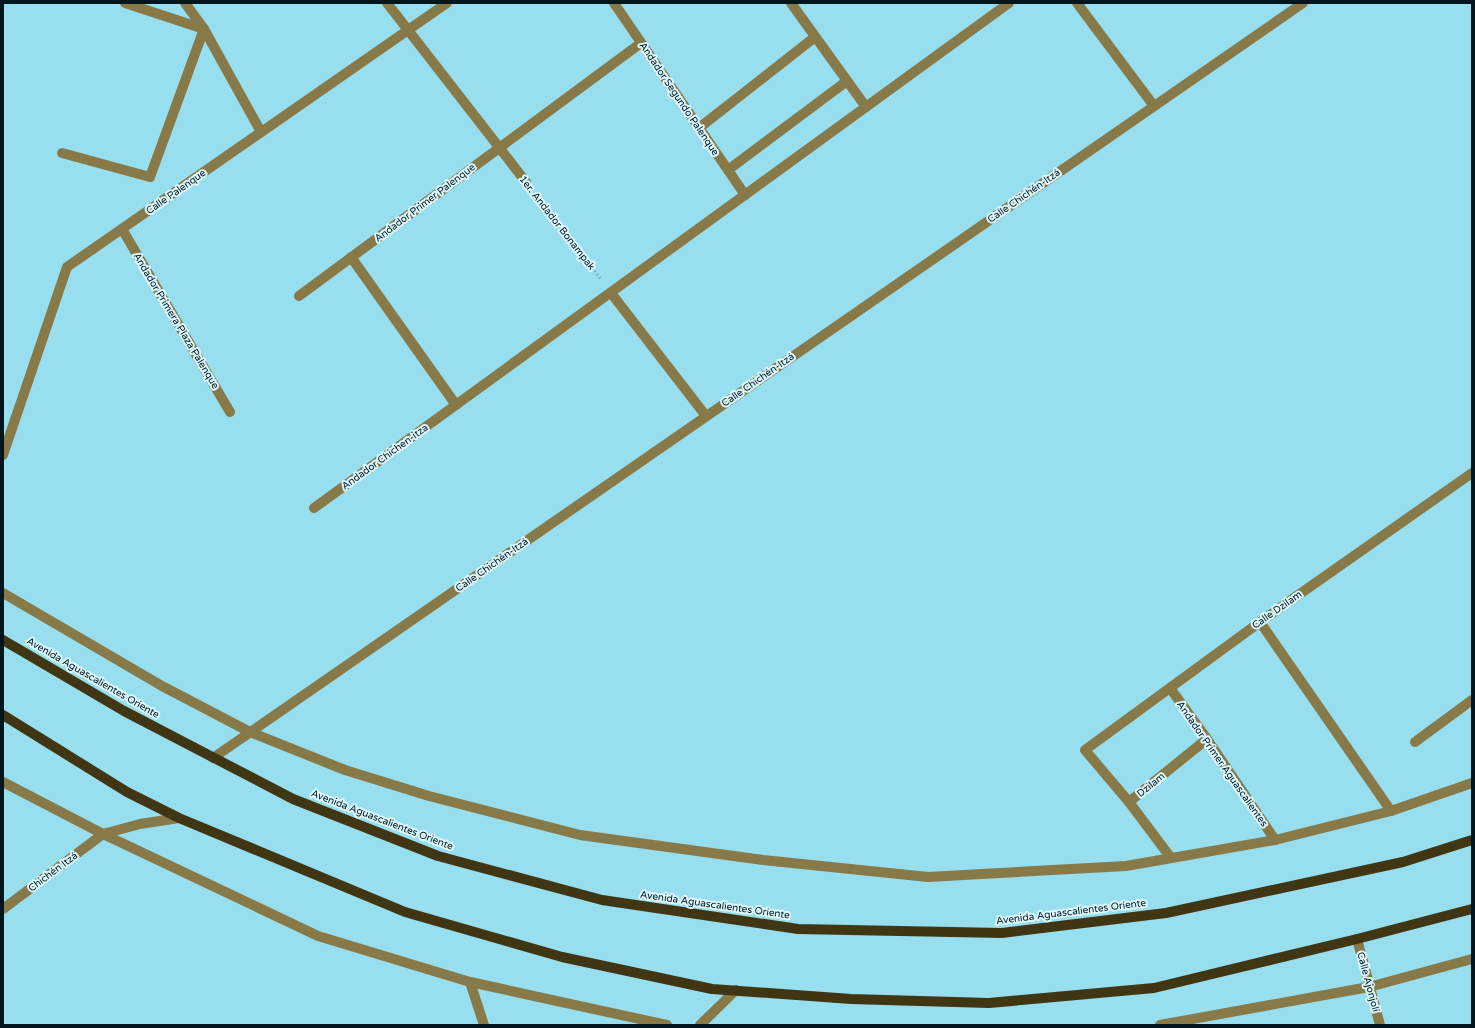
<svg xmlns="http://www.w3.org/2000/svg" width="1475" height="1028" viewBox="0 0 1475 1028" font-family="'Varela Round',sans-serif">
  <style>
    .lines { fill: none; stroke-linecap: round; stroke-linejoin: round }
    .path { stroke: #5c909d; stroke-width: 2.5; stroke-dasharray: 1 3; stroke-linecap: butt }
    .minor { stroke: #887a48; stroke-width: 10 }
    .major { stroke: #403613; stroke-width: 10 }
    .labels { text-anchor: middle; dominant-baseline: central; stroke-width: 4; stroke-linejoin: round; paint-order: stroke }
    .street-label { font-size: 10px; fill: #00161c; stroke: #dcf7fe }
  </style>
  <rect width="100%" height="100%" fill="#97deef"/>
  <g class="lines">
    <!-- path -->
    <path class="path" d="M 536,195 L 600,278"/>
    <!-- minor -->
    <g class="minor">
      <path d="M 125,3 L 204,29"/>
      <path d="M 185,3 L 204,29 L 261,132"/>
      <path d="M 387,3 L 526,182"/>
      <path d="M 614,3 L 745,195"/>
      <path d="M 791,3 L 866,107"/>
      <path d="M 1077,3 L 1154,106"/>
      <path d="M 699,128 L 815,37"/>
      <path d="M 62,153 L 150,177 L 204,29"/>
      <path d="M 728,170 L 847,81"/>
      <path d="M 122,229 L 230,412"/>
      <path d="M 351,257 L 456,405"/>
      <path d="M 611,293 L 706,416"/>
      <path d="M 299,296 L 641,43"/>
      <path d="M 3,455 L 67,267 L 447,3"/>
      <path d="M 314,508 L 1009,3"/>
      <path d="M 3,593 L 162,686 L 250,732 L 345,770 L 429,796 L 580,835 L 763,860 L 928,877 L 1126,866 L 1275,840 L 1391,811 L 1472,783"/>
      <path d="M 1260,622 L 1391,811"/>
      <path d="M 1170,688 L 1207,739 L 1275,840"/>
      <path d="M 1415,742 L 1472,700"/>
      <path d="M 213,758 L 1303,3"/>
      <path d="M 3,782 L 103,834 L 318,936 L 470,982 L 667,1025"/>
      <path d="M 1129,802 L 1207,739"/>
      <path d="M 1171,858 L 1129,802 L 1085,750 L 1260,622 L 1472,473"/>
      <path d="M 3,909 L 103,834 L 140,824 L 179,818"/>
      <path d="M 1357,939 L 1380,1025"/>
      <path d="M 470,982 L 484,1025"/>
      <path d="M 700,1025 L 736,990"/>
      <path d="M 1160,1025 L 1369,987 L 1472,959"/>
    </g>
    <!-- major -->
    <g class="major">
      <path d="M 3,640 L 124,711 L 293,799 L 438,856 L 602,900 L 798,929 L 1002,933 L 1166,913 L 1403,862 L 1472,840"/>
      <path d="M 3,715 L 127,792 L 179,818 L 405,912 L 562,957 L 712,989 L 851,999 L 989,1003 L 1154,988 L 1357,939 L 1472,909"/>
    </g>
  </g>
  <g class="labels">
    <!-- street labels -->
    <g class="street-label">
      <text transform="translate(679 99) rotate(56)">Andador Segundo Palenque</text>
      <text transform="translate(176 192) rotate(-35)">Calle Palenque</text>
      <text transform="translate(1024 196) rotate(-35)">Calle Chichén-Itzá</text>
      <text transform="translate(425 203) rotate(-37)">Andador Primer Palenque</text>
      <text transform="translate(557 223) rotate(52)">1er. Andador Bonampak</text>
      <text transform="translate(176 321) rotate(59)">Andador Primera Plaza Palenque</text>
      <text transform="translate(758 380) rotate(-35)">Calle Chichén-Itzá</text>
      <text transform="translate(385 457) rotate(-36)">Andador Chichen-itza</text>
      <text transform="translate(492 565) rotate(-35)">Calle Chichén-Itzá</text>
      <text transform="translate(1277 610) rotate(-35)">Calle Dzilam</text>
      <text transform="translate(93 678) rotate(30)">Avenida Aguascalientes Oriente</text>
      <text transform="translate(1222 764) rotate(55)">Andador Primer Aguascalientes</text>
      <text transform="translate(1151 785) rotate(-39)">Dzilam</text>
      <text transform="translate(382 820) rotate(21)">Avenida Aguascalientes Oriente</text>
      <text transform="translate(53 872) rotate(-37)">Chichén Itzá</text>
      <text transform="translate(715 905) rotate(8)">Avenida Aguascalientes Oriente</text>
      <text transform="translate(1071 912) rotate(-7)">Avenida Aguascalientes Oriente</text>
      <text transform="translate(1368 982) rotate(75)">Calle Ajonjolí</text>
    </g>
  </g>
  <!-- border -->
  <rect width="1475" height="1028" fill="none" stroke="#00161c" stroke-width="8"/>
</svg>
